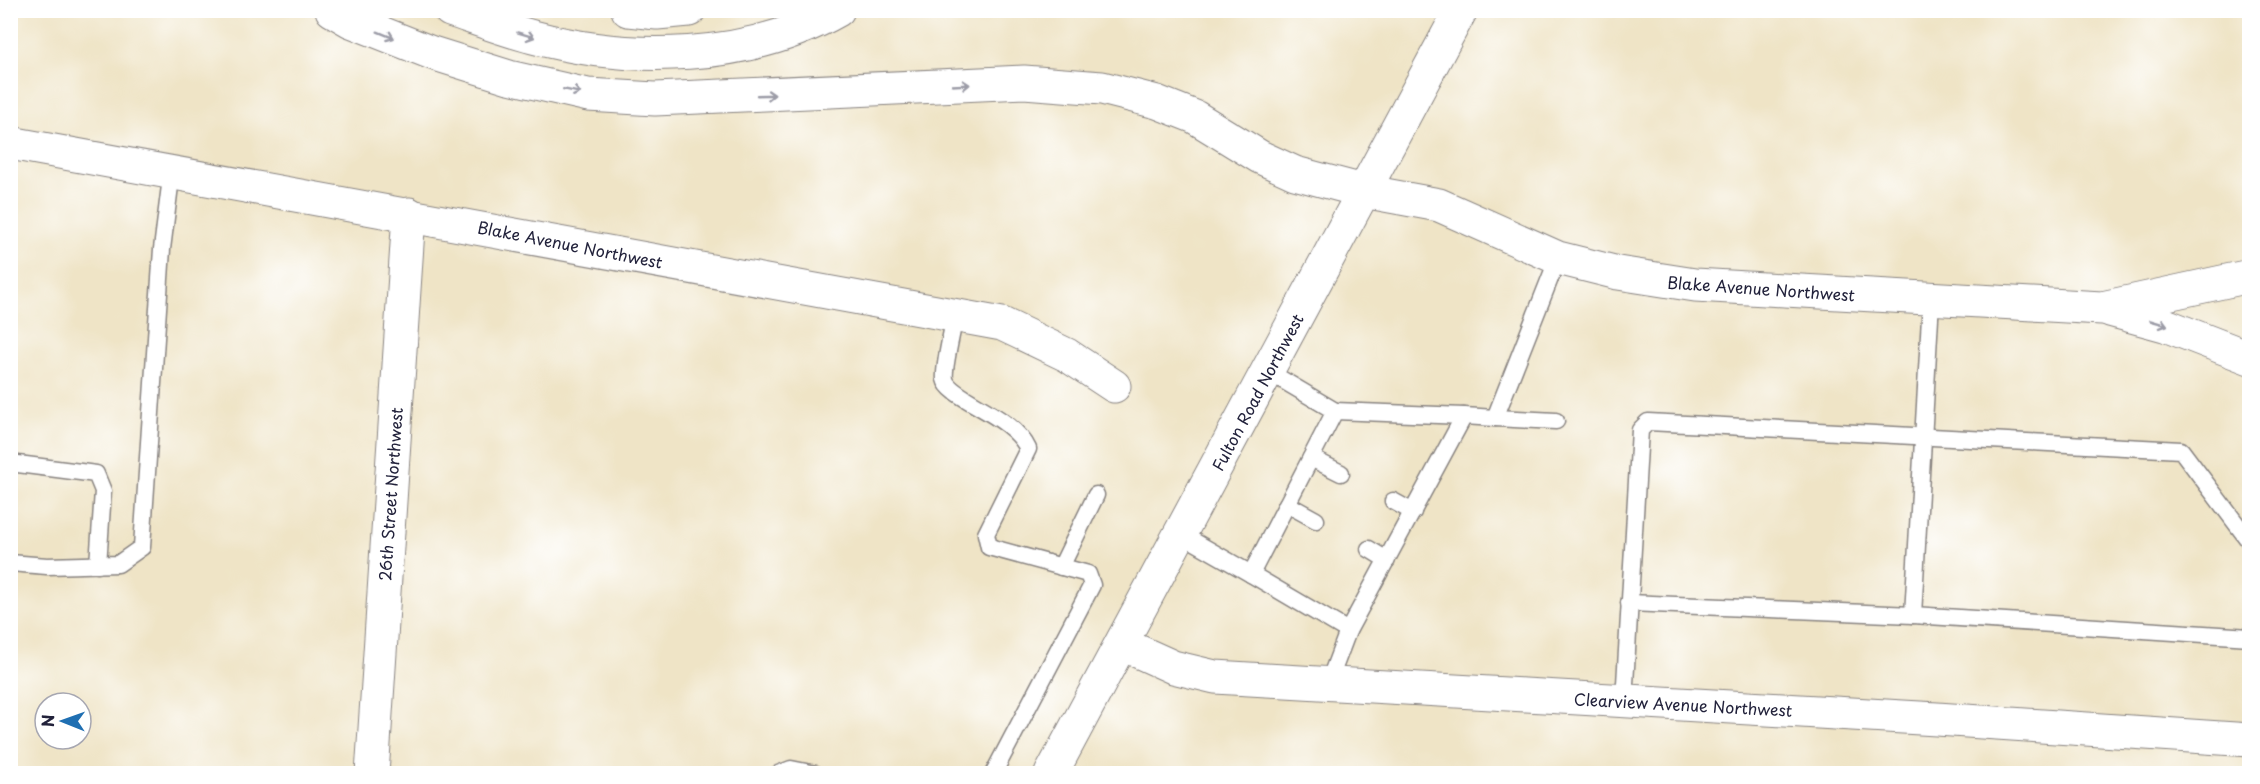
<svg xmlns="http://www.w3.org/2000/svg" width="2260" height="784" viewBox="0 0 2260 784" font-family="'Playpen Sans',sans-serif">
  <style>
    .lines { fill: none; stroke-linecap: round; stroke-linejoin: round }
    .service-casing { stroke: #888380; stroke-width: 19 }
    .minor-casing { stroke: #888380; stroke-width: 35 }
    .secondary-casing { stroke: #888380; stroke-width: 35 }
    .motorway-casing { stroke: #888380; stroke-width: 35 }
    .service { stroke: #fff; stroke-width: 16 }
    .minor { stroke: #fff; stroke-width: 33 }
    .secondary { stroke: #fff; stroke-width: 33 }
    .motorway { stroke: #fff; stroke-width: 33 }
    .oneway { stroke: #9c9ca7 }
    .labels { text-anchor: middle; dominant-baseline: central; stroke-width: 4.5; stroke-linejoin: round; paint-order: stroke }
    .street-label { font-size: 16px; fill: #22223b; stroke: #fff }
  </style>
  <rect width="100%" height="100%" fill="#fff"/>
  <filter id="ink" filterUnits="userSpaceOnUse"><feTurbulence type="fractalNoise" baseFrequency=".0167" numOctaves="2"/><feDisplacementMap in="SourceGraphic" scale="12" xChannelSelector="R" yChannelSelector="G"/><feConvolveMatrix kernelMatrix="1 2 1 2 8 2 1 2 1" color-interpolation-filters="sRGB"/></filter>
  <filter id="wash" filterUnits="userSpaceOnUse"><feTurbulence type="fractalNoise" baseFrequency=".008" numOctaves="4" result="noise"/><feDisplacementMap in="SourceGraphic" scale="24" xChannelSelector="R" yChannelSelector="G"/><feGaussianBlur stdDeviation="1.35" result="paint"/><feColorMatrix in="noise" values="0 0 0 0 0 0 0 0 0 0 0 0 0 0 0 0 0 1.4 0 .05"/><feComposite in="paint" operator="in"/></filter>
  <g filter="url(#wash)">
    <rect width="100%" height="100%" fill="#efe4c6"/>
  </g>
  <g filter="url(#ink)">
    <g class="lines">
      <defs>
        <g id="service">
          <path d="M 955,315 C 953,329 943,368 945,379 C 949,399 1012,414 1028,449 L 986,534 L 989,547 L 1088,574 L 1092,585 L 993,774"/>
          <path d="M 1269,372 L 1335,411"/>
          <path d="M 1495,418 L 1556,421"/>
          <path d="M 1311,458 L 1341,473"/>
          <path d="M 10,463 L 96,474 L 103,491 L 98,565"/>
          <path d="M 1393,501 L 1413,512"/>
          <path d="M 1287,504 L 1316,520"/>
          <path d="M 1181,534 L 1251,574 L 1335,411 L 1464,416"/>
          <path d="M 1369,549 L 1387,560"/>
          <path d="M 10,563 L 47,566 L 118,564 L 142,547 L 162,249 L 172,170"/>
          <path d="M 1061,567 L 1096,495"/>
          <path d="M 1251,574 L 1348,631"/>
          <path d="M 1629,603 L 1913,615 L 2250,637"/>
          <path d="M 1913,615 L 1931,300"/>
          <path d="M 1328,684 L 1348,631 L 1464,416 L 1495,418 L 1558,258"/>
          <path d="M 1624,701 L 1640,430 L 1648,422 L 2181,450 L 2250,542"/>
          <path d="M 778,774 L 791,769 L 816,774"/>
        </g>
        <g id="minor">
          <path d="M 10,143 L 1002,324 L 1067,355 L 1114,386"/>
          <path d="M 1363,191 L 1439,205 L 1558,258 L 1618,273 L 1695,285 L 2102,308 L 2250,276"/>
          <path d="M 2110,310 L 2165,325 L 2250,358"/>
          <path d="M 1122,644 L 1173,667 L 1215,677 L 1937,719 L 2250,740"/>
          <path d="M 372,774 L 409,214"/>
        </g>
        <path id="secondary" d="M 1051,774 L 1461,10"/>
        <g id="motorway">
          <path d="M 332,10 L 351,21 L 432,53 L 509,77 L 588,95 L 655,99 L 1024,82 L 1102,88 L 1157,102 L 1195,117 L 1260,157 L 1295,173 L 1363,191"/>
          <path d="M 450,10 C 477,19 505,30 533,37 C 630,63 749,61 838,10"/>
          <path d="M 628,10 L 657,13 L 689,10"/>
        </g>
      </defs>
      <!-- service casing -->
      <use href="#service" class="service-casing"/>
      <!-- minor casing -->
      <use href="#minor" class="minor-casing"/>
      <!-- secondary casing -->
      <use href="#secondary" class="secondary-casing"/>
      <!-- motorway casing -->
      <use href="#motorway" class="motorway-casing"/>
      <!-- service -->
      <use href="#service" class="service"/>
      <!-- minor -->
      <use href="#minor" class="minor"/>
      <!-- secondary -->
      <use href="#secondary" class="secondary"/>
      <!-- motorway -->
      <use href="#motorway" class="motorway"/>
    </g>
    <!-- one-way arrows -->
    <defs><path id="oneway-shaft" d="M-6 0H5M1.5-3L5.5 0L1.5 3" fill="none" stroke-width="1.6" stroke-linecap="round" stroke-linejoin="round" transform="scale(1.5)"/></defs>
    <g class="oneway">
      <use href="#oneway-shaft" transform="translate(386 35) rotate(22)"/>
      <use href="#oneway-shaft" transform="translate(526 35) rotate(17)"/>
      <use href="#oneway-shaft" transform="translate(961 85) rotate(-3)"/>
      <use href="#oneway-shaft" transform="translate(572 91) rotate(12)"/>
      <use href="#oneway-shaft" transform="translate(766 95) rotate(-2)"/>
      <use href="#oneway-shaft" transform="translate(2159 323) rotate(16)"/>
    </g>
  </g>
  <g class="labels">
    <!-- street labels -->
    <g class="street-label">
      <text transform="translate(570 244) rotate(11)">Blake Avenue Northwest</text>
      <text transform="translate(1761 288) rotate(4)">Blake Avenue Northwest</text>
      <text transform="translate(1257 392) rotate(-62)">Fulton Road Northwest</text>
      <text transform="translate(390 494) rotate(-86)">26th Street Northwest</text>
      <text transform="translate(1683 704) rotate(3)">Clearview Avenue Northwest</text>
    </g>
  </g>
  <!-- margin -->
  <rect width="2260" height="784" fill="none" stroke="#fff" stroke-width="36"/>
  <!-- north arrow -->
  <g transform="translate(63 721) rotate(271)"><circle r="28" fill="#ffffff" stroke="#a7a7b1" stroke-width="1.5"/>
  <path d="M0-4.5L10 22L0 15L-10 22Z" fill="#1f6fb2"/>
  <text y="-9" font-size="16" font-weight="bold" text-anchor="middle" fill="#22223b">N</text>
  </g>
</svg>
